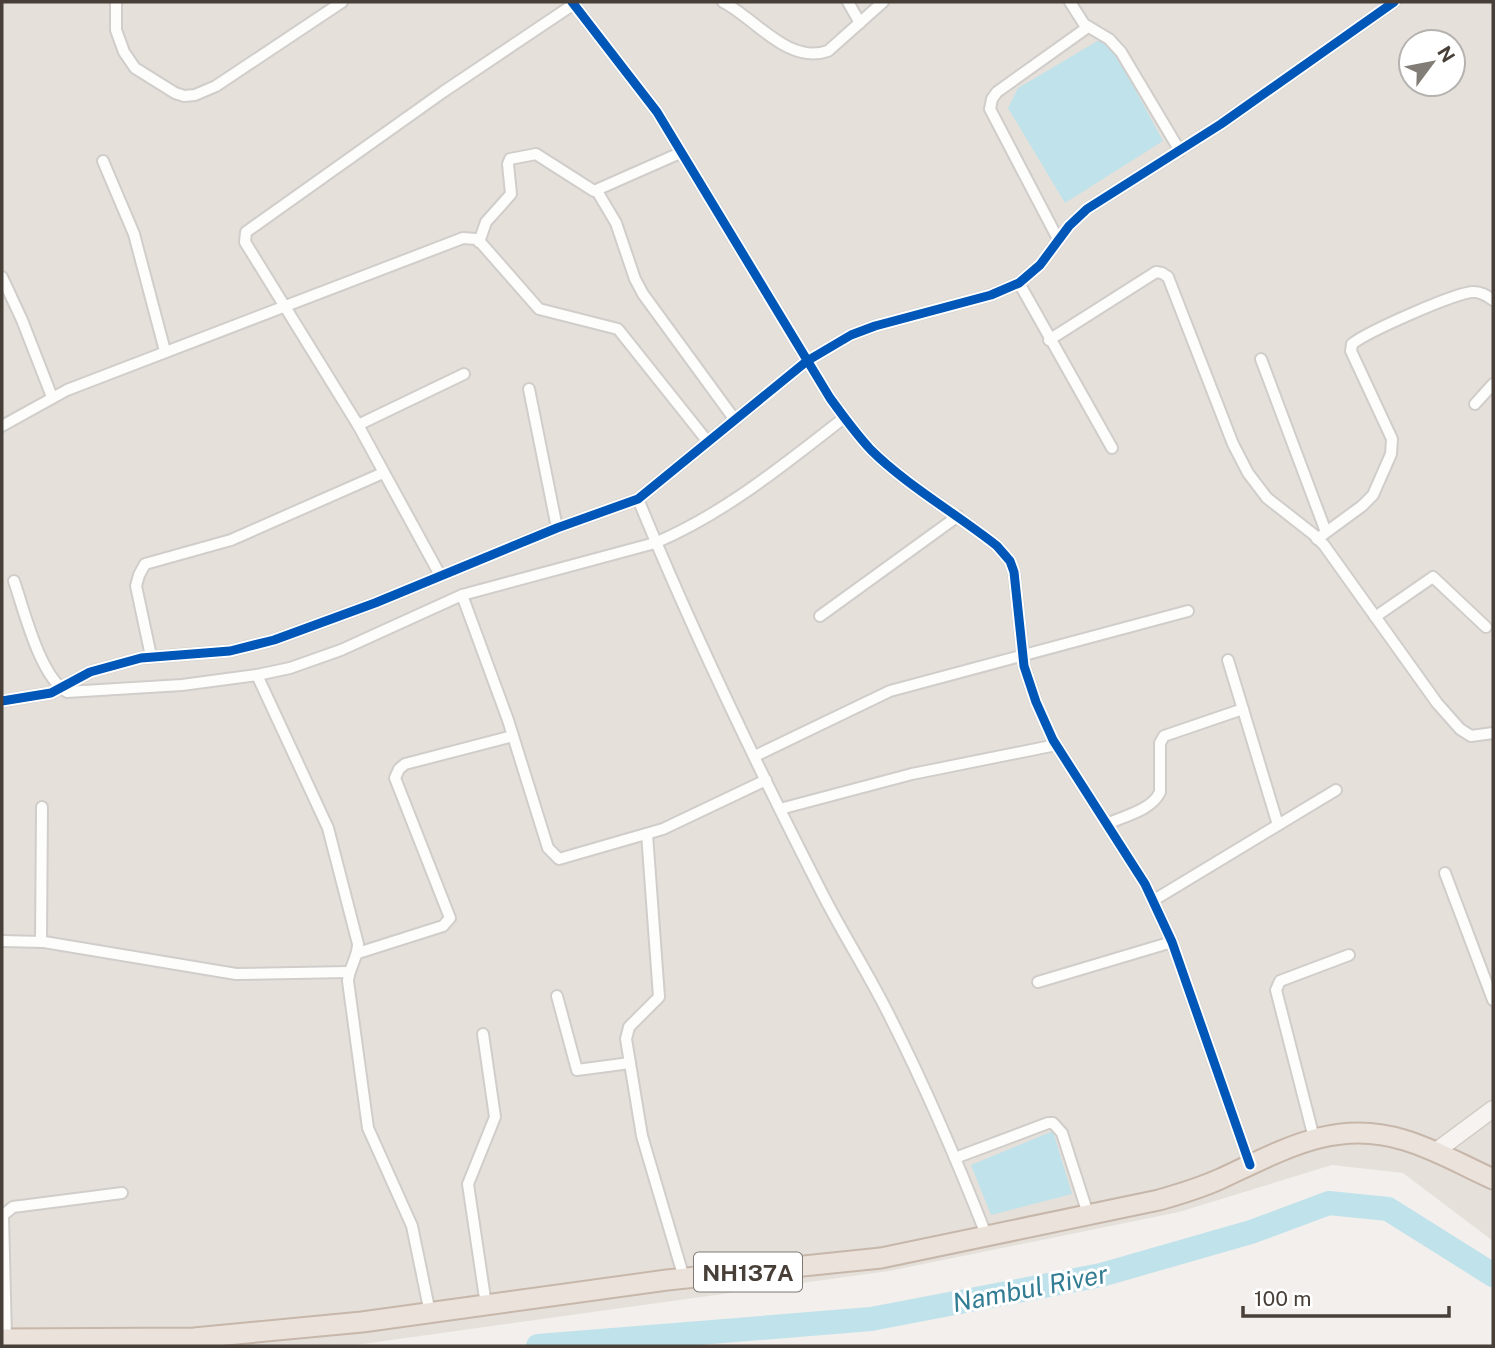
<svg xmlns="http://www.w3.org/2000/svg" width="1495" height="1348" viewBox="0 0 1495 1348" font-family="'Public Sans',sans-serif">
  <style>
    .residential { fill: #e5e0da; fill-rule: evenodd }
    .water { fill: #c0e2eb }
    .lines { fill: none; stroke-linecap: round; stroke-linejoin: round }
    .river { stroke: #c0e2eb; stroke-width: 24 }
    .street-casing { stroke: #d0cdca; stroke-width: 14 }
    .secondary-casing { stroke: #d2ccc5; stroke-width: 19 }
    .highway-casing { stroke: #c7b7aa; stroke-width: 23 }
    .street { stroke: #fdfdfc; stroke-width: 10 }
    .secondary { stroke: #f6f3f0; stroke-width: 16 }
    .highway { stroke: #ebe3db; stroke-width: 19 }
    .cycleway-casing { stroke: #fff; stroke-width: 13 }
    .cycleway { stroke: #0057b8; stroke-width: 9 }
    .labels { text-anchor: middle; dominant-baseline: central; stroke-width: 6; stroke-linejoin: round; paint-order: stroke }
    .shield { fill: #fff; stroke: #7e7974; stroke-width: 2 }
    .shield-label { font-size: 23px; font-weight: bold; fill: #473f38 }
    .water-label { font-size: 26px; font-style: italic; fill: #337d94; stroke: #fff }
  </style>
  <rect width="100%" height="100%" fill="#f2efec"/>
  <!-- residential -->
  <path class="residential" d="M 2,2 L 1493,2 L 1493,1241 L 1403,1173 L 1332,1165 L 1179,1212 L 889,1271 L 348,1346 L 2,1346 ZM 1411,42 L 1453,42 L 1453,84 L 1411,84 Z"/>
  <!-- water -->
  <g class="water">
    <path d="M 1101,39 L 1109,41 L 1163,141 L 1065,203 L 1008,108 L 1018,88 Z"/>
    <path d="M 1053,1131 L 1072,1194 L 991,1215 L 971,1165 Z"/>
  </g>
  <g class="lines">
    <!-- river -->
    <path class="river" d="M 538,1346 L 871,1319 L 1101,1275 L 1251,1232 L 1329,1203 L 1388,1209 L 1493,1275"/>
    <defs>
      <g id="street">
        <path d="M 116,2 L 116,30 L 124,52 L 135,68 L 175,93 L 184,96 L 195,95 L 216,86 L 342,2"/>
        <path d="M 572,2 L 657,112 L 830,398 C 843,416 856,434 871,450 C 905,484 958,515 997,546 L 1010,561 L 1014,572 L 1024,666 L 1036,702 L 1053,740 L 1145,884 L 1172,942 L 1250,1165"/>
        <path d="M 723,2 C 755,18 788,65 828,51 L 883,2"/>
        <path d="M 848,2 L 860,23"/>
        <path d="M 1070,2 L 1084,24 L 1109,39 L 1121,52 L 1180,151"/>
        <path d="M 103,161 L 134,234 L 165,351"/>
        <path d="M 597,191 L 616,223 L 635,279 L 643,294 L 735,420"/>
        <path d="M 1058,239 L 990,109 L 992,99 L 997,92 L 1088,27"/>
        <path d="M 479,242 L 486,222 L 511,194 L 508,164 L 510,159 L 536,154 L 594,191 L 680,153"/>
        <path d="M 2,277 L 22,320 L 52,397"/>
        <path d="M 1019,283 L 1112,448"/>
        <path d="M 1049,340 L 1156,272 L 1162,273 L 1168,277 L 1233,444 L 1248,473 L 1267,498 L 1313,534 L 1324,545 L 1437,703 L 1460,729 L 1471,736 L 1493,733"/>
        <path d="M 1261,359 L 1326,532"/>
        <path d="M 529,389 L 557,528"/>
        <path d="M 1475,404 L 1493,384"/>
        <path d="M 358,425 L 464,374"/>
        <path d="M 2,426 L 67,390 L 463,238 L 476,239 L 482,244 L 539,309 L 618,329 L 708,442"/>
        <path d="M 638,499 C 693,633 756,764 822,893 C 844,936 870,976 891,1019 C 927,1090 958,1163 987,1237"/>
        <path d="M 1317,539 L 1362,506 L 1373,495 L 1391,454 L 1392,439 L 1351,351 L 1352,344 C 1367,332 1456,292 1474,292 C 1482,292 1487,296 1493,300"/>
        <path d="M 440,575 L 358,425 L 245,242 L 246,232 L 443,92 L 574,4"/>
        <path d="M 14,581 C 24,610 40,677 67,692 L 182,685 L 257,675 L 290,668 L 341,650 L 462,595 L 655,543 C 727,512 783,465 844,418"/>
        <path d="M 462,595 L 508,720 L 548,848 L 559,859 L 663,829 L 766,780"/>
        <path d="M 820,616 L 958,516"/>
        <path d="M 1375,617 L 1433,577 L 1486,627"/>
        <path d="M 151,656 L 136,586 L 139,575 L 145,564 L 231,540 L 383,473"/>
        <path d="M 1228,660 L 1278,825"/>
        <path d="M 257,675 L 328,828 L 358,944 C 358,957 349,968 348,981 L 368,1128 L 412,1226 L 430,1313"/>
        <path d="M 2,701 L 51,693 L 90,672 L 141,658 L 230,651 L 274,640 L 375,603 L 557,528 L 638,499 L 807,361 L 851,335 L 875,326 L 991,295 L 1019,283 L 1040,265 L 1069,226 L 1087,209 L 1221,124 L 1394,2"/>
        <path d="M 755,756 L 890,691 L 1188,611"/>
        <path d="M 780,809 L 912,774 L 1056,745"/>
        <path d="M 1107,824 C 1124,816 1152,810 1160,792 L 1160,743 L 1164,736 L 1243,709"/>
        <path d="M 647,834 L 659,997 L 629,1027 L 626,1039 L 642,1136 L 684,1278"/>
        <path d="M 1445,873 L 1493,1000"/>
        <path d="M 1154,900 L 1336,790"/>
        <path d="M 2,941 L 44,942 L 236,974 L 349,972"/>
        <path d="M 41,942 L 42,807"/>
        <path d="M 358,953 L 443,926 L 450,918 L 395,778 L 399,769 L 405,764 L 513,736"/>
        <path d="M 1038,982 L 1172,942"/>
        <path d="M 557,996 L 577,1070 L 630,1063"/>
        <path d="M 483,1034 L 495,1117 L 468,1184 L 486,1305"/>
        <path d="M 1314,1138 L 1276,990 L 1280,981 L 1349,955"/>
        <path d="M 955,1158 L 1048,1123 L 1053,1123 L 1062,1133 L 1088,1214"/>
        <path d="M 6,1338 L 3,1215 L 13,1207 L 122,1193"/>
      </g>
      <path id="secondary" d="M 1435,1152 L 1493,1109"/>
      <path id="highway" d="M 2,1339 L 194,1338 L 362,1322 L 667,1280 L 881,1258 L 1159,1200 C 1180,1194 1200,1188 1220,1179 C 1281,1151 1335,1118 1404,1140 C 1435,1149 1464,1166 1493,1179"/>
    </defs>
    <!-- street casing -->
    <use href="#street" class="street-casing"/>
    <!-- secondary casing -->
    <use href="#secondary" class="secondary-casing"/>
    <!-- highway casing -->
    <use href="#highway" class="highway-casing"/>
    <!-- street -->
    <use href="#street" class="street"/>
    <!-- secondary -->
    <use href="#secondary" class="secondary"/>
    <!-- highway -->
    <use href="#highway" class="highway"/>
    <defs>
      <g id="cycleway">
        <path d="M 572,2 L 657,112 L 830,398 C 843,416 856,434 871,450 C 905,484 958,515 997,546 L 1010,561 L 1014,572 L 1024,666 L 1036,702 L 1053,740 L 1145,884 L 1172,942 L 1250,1165"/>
        <path d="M 2,701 L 51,693 L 90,672 L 141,658 L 230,651 L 274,640 L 375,603 L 557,528 L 638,499 L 807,361 L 851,335 L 875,326 L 991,295 L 1019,283 L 1040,265 L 1069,226 L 1087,209 L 1221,124 L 1394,2"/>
      </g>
    </defs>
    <!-- cycleway casing -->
    <use href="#cycleway" class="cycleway-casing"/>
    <!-- cycleway -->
    <use href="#cycleway" class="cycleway"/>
  </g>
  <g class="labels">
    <!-- shield labels -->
    <rect class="shield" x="694" y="1252.5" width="108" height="39" rx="5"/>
    <g class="shield-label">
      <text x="748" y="1272">NH137A</text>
    </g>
    <!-- water labels -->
    <g class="water-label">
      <text transform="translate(1030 1288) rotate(-11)">Nambul River</text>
    </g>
  </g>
  <!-- border -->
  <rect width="1495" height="1348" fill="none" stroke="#473f38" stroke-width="7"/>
  <!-- north arrow -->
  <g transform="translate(1432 63) rotate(58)"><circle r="33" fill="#ffffff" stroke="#b5b2af" stroke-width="2"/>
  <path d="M0-5L12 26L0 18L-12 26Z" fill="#837d77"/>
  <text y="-10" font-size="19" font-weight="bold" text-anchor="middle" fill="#473f38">N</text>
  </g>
  <!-- scale -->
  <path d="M1243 1306v10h206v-10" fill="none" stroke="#473f38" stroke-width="3.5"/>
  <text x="1254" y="1306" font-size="21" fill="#473f38" stroke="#ffffff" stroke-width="5" paint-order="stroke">100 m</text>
</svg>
